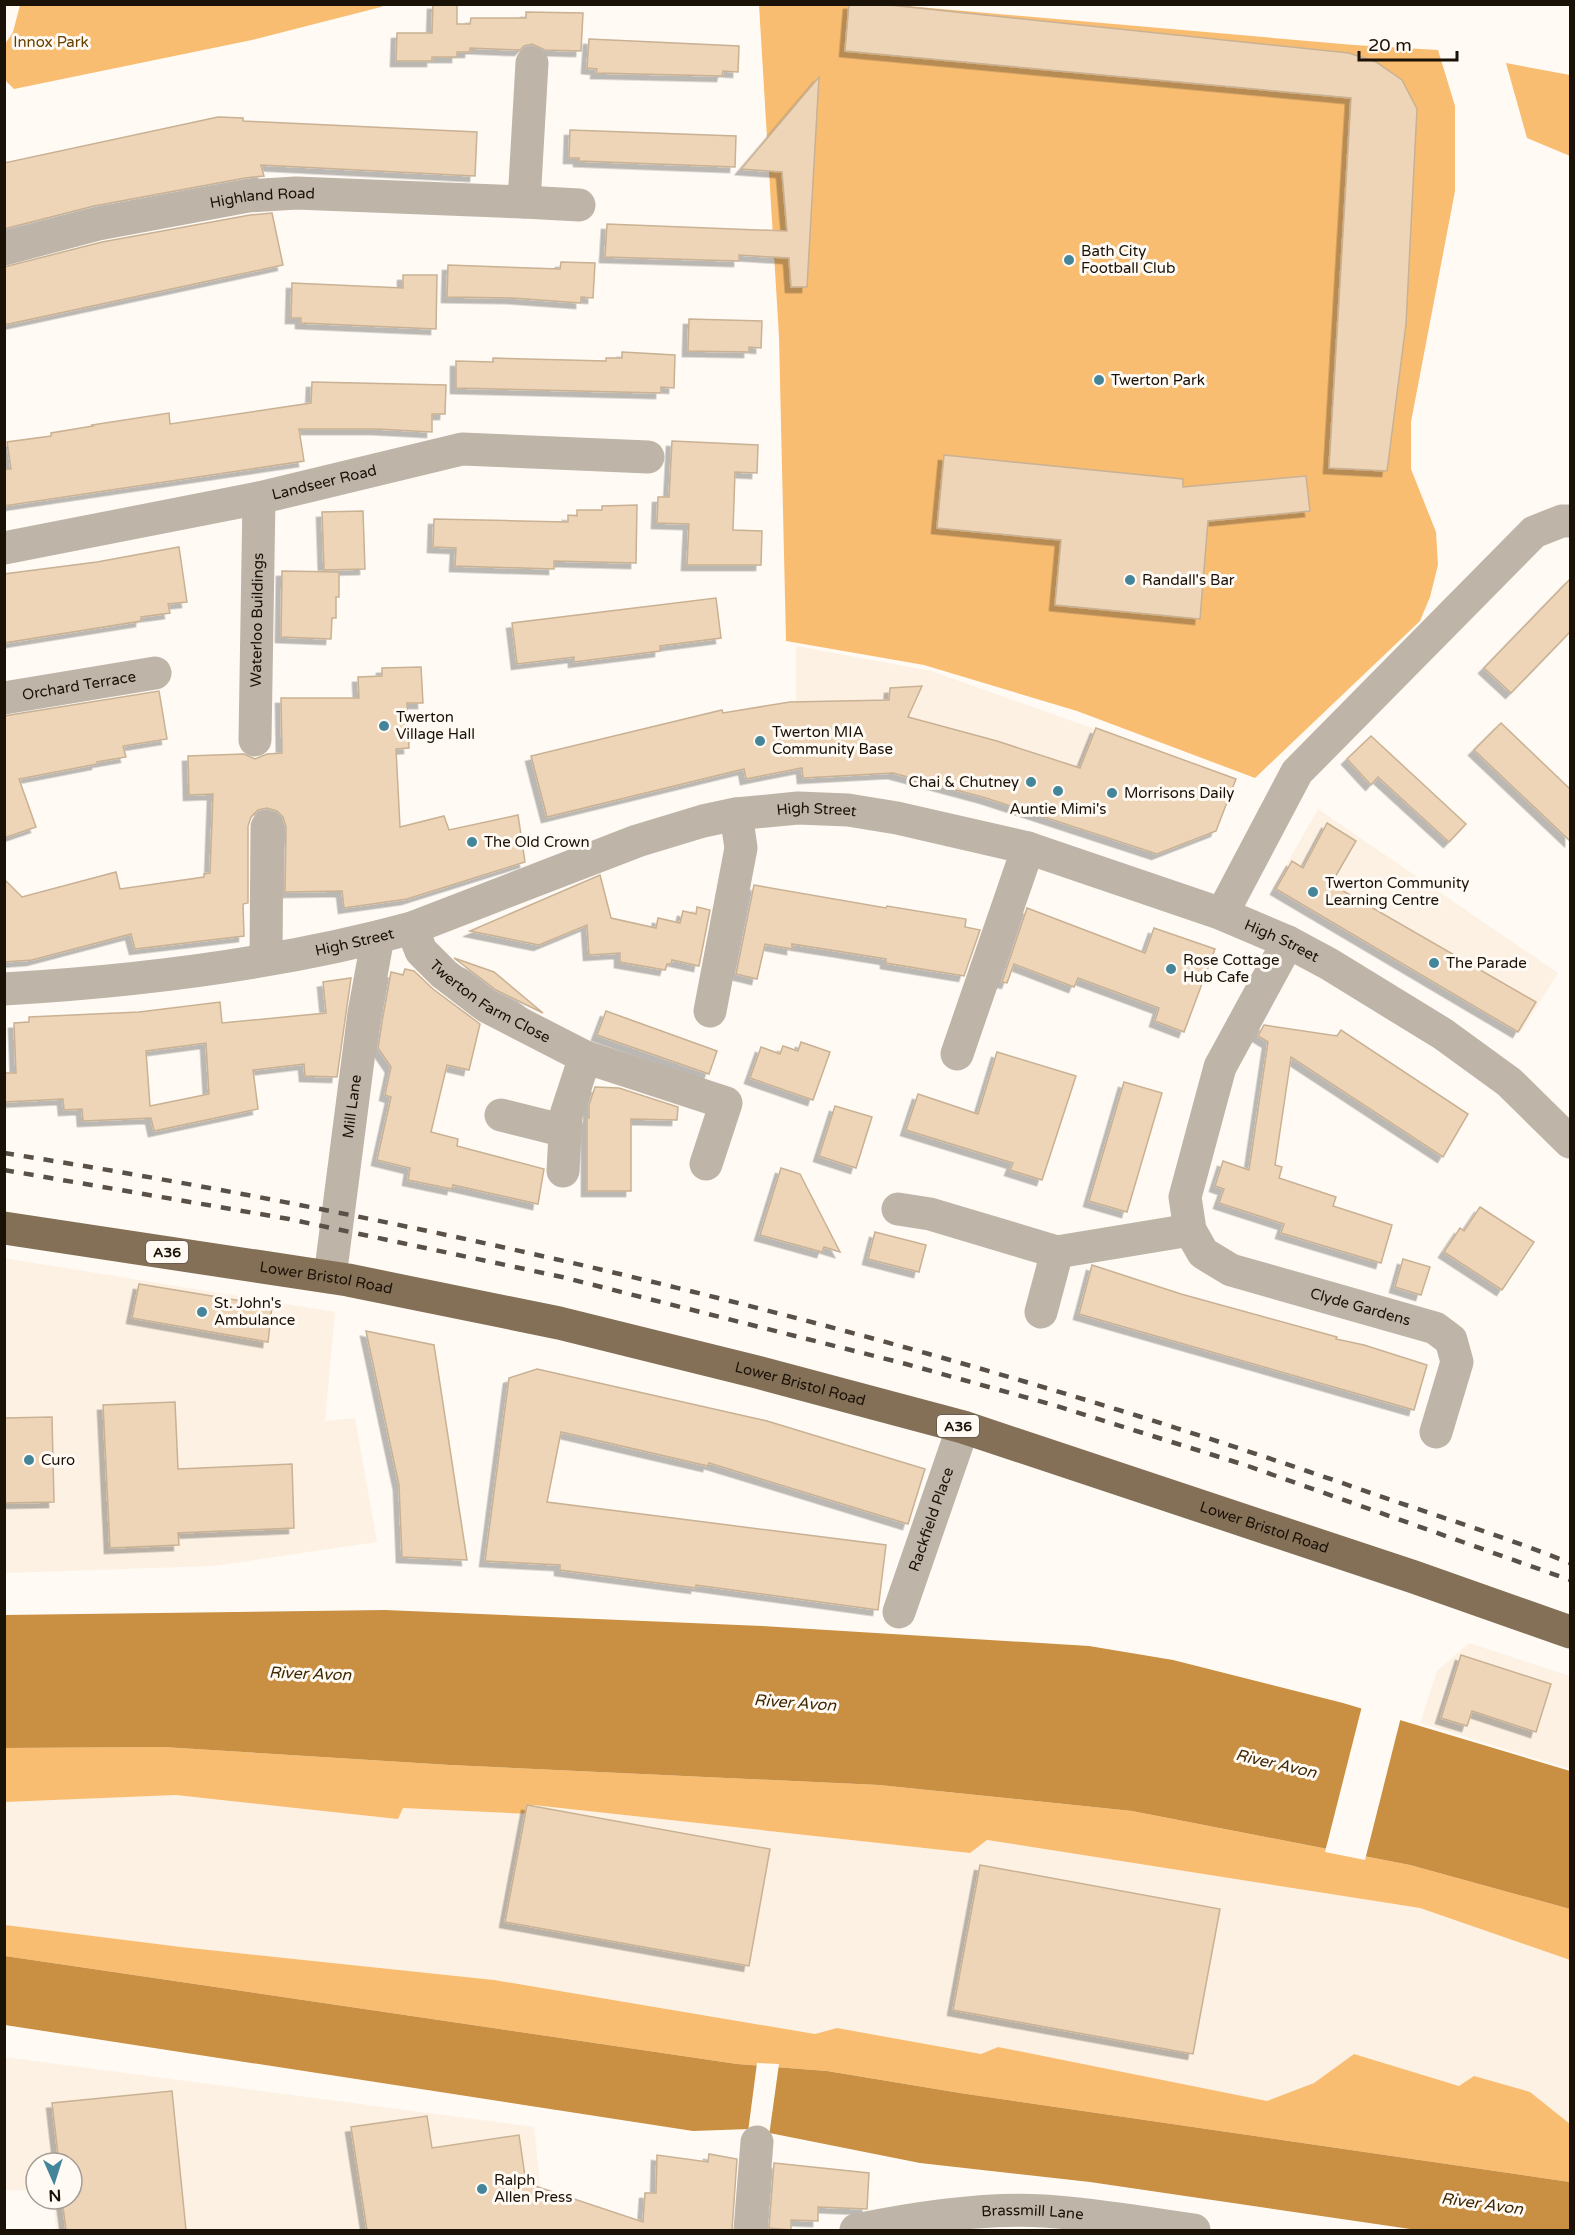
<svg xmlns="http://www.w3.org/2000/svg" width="1575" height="2235" viewBox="0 0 1575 2235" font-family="'Varela Round',sans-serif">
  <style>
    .built { fill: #fdf1e3 }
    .green { fill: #f9bd72 }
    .water { fill: #c98f42 }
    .pier { fill: #fffaf4 }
    .building { fill: #eed5b8; stroke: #c9b194; stroke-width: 1.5; fill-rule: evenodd; filter: url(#shadow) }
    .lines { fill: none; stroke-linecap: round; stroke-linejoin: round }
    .minor { stroke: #bfb4a8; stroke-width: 33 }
    .tertiary { stroke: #bfb4a8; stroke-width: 33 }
    .trunk { stroke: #847057; stroke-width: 33 }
    .rail { stroke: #595148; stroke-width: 4.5; stroke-dasharray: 10 10; stroke-linecap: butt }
    .poi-dot { fill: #458599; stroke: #fffaf4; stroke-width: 2 }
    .labels { text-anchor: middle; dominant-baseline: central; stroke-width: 6; stroke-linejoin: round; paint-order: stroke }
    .shield { fill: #fffaf4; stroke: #5f574e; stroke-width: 1.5 }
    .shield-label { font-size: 14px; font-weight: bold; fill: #1a1107 }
    .park-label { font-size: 15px; fill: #674000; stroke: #fffaf4 }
    .street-label { font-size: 15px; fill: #1a1107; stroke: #fffaf4 }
    .poi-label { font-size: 15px; fill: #1a1107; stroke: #fffaf4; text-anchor: start }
    .water-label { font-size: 16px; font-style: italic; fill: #3e2704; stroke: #fffaf4 }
  </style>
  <defs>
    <filter id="shadow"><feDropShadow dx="-5.5" dy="5.5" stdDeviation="0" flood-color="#0004"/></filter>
  </defs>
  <rect width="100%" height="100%" fill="#fffaf4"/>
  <!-- built -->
  <g class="built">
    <path d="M 796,646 L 931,671 L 1236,779 L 1216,831 L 1157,853 L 982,797 L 893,773 L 803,778 L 796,702 Z"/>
    <path d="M 1318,809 L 1558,973 L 1520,1033 L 1273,888 Z"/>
    <path d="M 4,1258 L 335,1312 L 325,1421 L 355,1418 L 377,1542 L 213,1566 L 5,1573 Z"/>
    <path d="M 1469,1643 L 1570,1676 L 1570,1769 L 1420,1723 L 1437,1671 Z"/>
    <path d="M 176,1795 L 530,1814 L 533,1805 L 970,1853 L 987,1840 L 1420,1908 L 1570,1960 L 1570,2124 L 1459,2086 L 1354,2054 L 1314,2083 L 1267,2101 L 998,2047 L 981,2054 L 837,2028 L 815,2034 L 494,1980 L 181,1947 L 5,1925 L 4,1802 Z"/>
    <path d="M 4,2057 L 534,2127 L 545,2230 L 56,2230 L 53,2199 L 72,2199 L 72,2163 L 36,2163 L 36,2191 L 5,2190 Z"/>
  </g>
  <!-- green -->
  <g class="green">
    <path d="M 20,5 L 20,4 L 385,5 L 381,7 L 252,40 L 14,89 L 5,80 L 5,44 L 13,32 Z"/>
    <path d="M 759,5 L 896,5 L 1354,45 L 1438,50 L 1455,106 L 1455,191 L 1411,422 L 1411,469 L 1436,532 L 1438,565 L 1430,597 L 1420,621 L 1255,778 L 1077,711 L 924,665 L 786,641 L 779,337 Z"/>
    <path d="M 1506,63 L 1570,75 L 1570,156 L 1527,138 Z"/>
    <path d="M 163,1747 L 450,1765 L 879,1785 L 1132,1811 L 1410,1865 L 1570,1909 L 1570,1960 L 1420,1908 L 987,1840 L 970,1853 L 533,1805 L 531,1814 L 403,1808 L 398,1819 L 176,1795 L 5,1802 L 4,1748 Z"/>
    <path d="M 5,1925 L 181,1947 L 494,1980 L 815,2034 L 837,2028 L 981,2054 L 998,2047 L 1267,2101 L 1314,2083 L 1354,2054 L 1459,2086 L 1474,2076 L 1530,2092 L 1570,2124 L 1570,2182 L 960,2093 L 827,2071 L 737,2064 L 5,1956 Z"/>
  </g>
  <!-- water -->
  <g class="water">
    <path d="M 385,1610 L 762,1626 L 1089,1646 L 1173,1660 L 1343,1703 L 1570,1771 L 1570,1909 L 1410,1865 L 1132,1811 L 879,1785 L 450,1765 L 163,1747 L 5,1748 L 4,1615 Z"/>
    <path d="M 5,1956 L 737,2064 L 827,2071 L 960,2093 L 1570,2182 L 1570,2230 L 1417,2230 L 1090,2182 L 920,2163 L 749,2129 L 693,2131 L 5,2025 Z"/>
  </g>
  <!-- pier -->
  <g class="pier">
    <path d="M 1362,1706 L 1401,1717 L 1365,1860 L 1325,1852 Z"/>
    <path d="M 757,2063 L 779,2064 L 769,2136 L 748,2132 Z"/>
  </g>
  <!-- building -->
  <g class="building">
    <path d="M 433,4 L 457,4 L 457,24 L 470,24 L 471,18 L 526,18 L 526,12 L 583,13 L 581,51 L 545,50 L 532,44 L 524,46 L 520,50 L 470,48 L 470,52 L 457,52 L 457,57 L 432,57 L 432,61 L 396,61 L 397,33 L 432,33 Z"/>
    <path d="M 849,4 L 880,4 L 1349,53 L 1376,62 L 1402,80 L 1417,109 L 1406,324 L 1387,471 L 1329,468 L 1351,98 L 845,51 Z"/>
    <path d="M 589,39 L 739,46 L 738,72 L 723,71 L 722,76 L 596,73 L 597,69 L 587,68 Z"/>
    <path d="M 819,77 L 807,287 L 791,287 L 789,258 L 739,255 L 739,261 L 605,257 L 607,224 L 787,231 L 782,172 L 741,169 Z"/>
    <path d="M 218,117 L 243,118 L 243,121 L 477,132 L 475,176 L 261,165 L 264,176 L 245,178 L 94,206 L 4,229 L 4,163 Z"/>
    <path d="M 570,130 L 736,136 L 735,167 L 579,161 L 579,158 L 569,158 Z"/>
    <path d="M 272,213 L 283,265 L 4,325 L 4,267 L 102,242 L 250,215 Z"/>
    <path d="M 561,262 L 595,263 L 593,298 L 581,297 L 581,303 L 512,298 L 447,297 L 448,265 L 560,269 Z"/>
    <path d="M 403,275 L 437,275 L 436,329 L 301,323 L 301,318 L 291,318 L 292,283 L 403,288 Z"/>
    <path d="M 689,319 L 762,321 L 761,348 L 749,347 L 749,352 L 688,351 Z"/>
    <path d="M 622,352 L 675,355 L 674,388 L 661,387 L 661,393 L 456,388 L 456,361 L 493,362 L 493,358 L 606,361 L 606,358 L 622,358 Z"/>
    <path d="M 312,382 L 446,385 L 445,414 L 432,414 L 432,432 L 377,429 L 299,429 L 304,461 L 4,506 L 4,469 L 11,469 L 7,442 L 51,436 L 51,433 L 93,426 L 92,425 L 169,413 L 170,424 L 311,403 Z"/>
    <path d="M 672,441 L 758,445 L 757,473 L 735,472 L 733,530 L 762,531 L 761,565 L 687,565 L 689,524 L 657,523 L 658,497 L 669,497 Z"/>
    <path d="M 944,455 L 1183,479 L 1183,487 L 1306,476 L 1310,511 L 1208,521 L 1200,619 L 1055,605 L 1061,540 L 937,528 Z"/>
    <path d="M 637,505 L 636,563 L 554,561 L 554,569 L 455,566 L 456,548 L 433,547 L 434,519 L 568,522 L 568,515 L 577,516 L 577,510 L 602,510 L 602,506 Z"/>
    <path d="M 363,511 L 365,569 L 324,570 L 322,512 Z"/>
    <path d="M 179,547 L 187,602 L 168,604 L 170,613 L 141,617 L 141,621 L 4,643 L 4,574 L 97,562 Z"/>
    <path d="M 282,571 L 339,572 L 339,597 L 336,597 L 336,618 L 332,618 L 331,639 L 281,637 Z"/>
    <path d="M 1570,579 L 1570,632 L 1511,693 L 1484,668 Z"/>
    <path d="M 716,598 L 721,638 L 660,646 L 660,651 L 574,662 L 574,657 L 517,664 L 512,623 Z"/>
    <path d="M 421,667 L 423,703 L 407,703 L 409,748 L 396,749 L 400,827 L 444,816 L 449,830 L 518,815 L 525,862 L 407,899 L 344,908 L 342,891 L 285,892 L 286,827 L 283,817 L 277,811 L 267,808 L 258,810 L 251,817 L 248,826 L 248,903 L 243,904 L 244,936 L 135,949 L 131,934 L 32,960 L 4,962 L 4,879 L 22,897 L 116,872 L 120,889 L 204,877 L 204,874 L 210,873 L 213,794 L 189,795 L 188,756 L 244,754 L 255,759 L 267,754 L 282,753 L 281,698 L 359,698 L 358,677 L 382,676 L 382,668 Z"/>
    <path d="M 922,686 L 908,717 L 997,741 L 1080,768 L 1096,728 L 1236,779 L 1216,831 L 1157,854 L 986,798 L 893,773 L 803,778 L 802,768 L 746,779 L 744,769 L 547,817 L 531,756 L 722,710 L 723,713 L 790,702 L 889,700 L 890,688 Z"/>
    <path d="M 159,691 L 167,739 L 123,746 L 126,757 L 97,762 L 97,764 L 19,779 L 36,827 L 4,838 L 4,716 Z"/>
    <path d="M 1501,723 L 1570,789 L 1570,841 L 1474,750 Z"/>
    <path d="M 1371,736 L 1466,824 L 1449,842 L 1378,777 L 1371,785 L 1347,759 Z"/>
    <path d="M 1327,823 L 1356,841 L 1331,884 L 1536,1002 L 1518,1032 L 1276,889 L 1292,861 L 1303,868 Z"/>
    <path d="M 600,875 L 611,918 L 656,928 L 658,918 L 680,923 L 683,911 L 696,914 L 697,907 L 710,910 L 699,966 L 672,960 L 671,964 L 667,964 L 665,970 L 620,962 L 620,953 L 589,955 L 587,925 L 539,945 L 470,931 Z"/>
    <path d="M 754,885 L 886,908 L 887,906 L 966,919 L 965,927 L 980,930 L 964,976 L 886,963 L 886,959 L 837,951 L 792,944 L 792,949 L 765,944 L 757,979 L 736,974 Z"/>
    <path d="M 1027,908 L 1145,953 L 1154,928 L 1215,949 L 1184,1032 L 1155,1021 L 1159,1008 L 1078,978 L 1074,987 L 1014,964 L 1007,983 L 1002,982 Z"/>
    <path d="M 454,958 L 494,972 L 543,1013 L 496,990 Z"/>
    <path d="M 405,969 L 414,971 L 433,989 L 480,1024 L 469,1070 L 447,1065 L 431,1132 L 458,1139 L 457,1146 L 544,1169 L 538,1204 L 453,1185 L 452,1189 L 408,1180 L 410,1168 L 377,1160 L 391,1097 L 385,1095 L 391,1067 L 378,1048 L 383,1016 L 391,972 L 403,975 Z"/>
    <path d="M 351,978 L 337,1077 L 305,1076 L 304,1064 L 253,1070 L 258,1109 L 154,1131 L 151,1118 L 83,1121 L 82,1109 L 64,1110 L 63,1099 L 4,1102 L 4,1073 L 16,1073 L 14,1023 L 29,1022 L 29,1017 L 139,1012 L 220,1002 L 222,1023 L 326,1013 L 323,982 ZM 206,1043 L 209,1094 L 150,1106 L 146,1051 Z"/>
    <path d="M 606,1011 L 717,1051 L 709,1074 L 597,1035 Z"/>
    <path d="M 1264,1025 L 1337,1036 L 1341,1030 L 1468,1114 L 1443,1157 L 1291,1057 L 1275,1165 L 1282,1167 L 1279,1178 L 1336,1197 L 1333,1206 L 1392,1225 L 1381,1263 L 1281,1233 L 1284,1224 L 1219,1203 L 1224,1189 L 1215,1186 L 1223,1161 L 1249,1170 L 1268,1042 L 1258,1036 Z"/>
    <path d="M 801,1042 L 830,1052 L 813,1100 L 750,1078 L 761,1047 L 780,1054 L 783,1046 L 798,1051 Z"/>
    <path d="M 997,1052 L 1076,1076 L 1042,1180 L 1010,1170 L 1013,1163 L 906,1130 L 918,1094 L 978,1114 Z"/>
    <path d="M 1124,1082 L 1162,1093 L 1127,1212 L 1089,1201 Z"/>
    <path d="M 595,1087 L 619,1088 L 678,1107 L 677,1120 L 631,1119 L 631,1191 L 587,1191 L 587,1118 L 589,1118 L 589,1105 Z"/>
    <path d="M 835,1106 L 872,1117 L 856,1168 L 819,1156 Z"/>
    <path d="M 781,1168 L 800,1174 L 840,1252 L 824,1247 L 822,1252 L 760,1235 Z"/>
    <path d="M 1480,1207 L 1534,1242 L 1502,1290 L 1444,1252 L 1460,1228 L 1464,1231 Z"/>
    <path d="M 875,1232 L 926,1245 L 919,1272 L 868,1259 Z"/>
    <path d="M 1403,1259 L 1430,1267 L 1421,1295 L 1395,1287 Z"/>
    <path d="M 1092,1265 L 1181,1294 L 1337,1337 L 1336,1339 L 1364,1345 L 1427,1365 L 1414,1410 L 1079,1314 Z"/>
    <path d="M 139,1284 L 272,1306 L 268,1342 L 132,1318 Z"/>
    <path d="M 366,1331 L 434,1345 L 467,1560 L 402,1557 L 399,1485 Z"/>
    <path d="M 537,1369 L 767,1421 L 925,1469 L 908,1524 L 709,1463 L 708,1466 L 561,1432 L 547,1502 L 886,1545 L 878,1610 L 696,1585 L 696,1588 L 560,1570 L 560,1565 L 485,1561 L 509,1378 Z"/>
    <path d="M 175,1402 L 178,1469 L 292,1464 L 294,1528 L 178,1533 L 179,1545 L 110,1548 L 103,1405 Z"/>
    <path d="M 52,1417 L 54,1502 L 4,1503 L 4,1418 Z"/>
    <path d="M 1461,1655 L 1551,1684 L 1536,1732 L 1472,1711 L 1467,1726 L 1441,1718 Z"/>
    <path d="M 527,1805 L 770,1849 L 749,1966 L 505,1922 Z"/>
    <path d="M 980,1865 L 1220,1909 L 1193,2054 L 953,2010 Z"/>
    <path d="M 172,2091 L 186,2230 L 66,2230 L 62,2199 L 72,2199 L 72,2163 L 59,2163 L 52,2103 Z"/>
    <path d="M 427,2116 L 432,2148 L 519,2135 L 526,2183 L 643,2222 L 645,2193 L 656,2193 L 657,2155 L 708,2162 L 709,2154 L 737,2159 L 732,2230 L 367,2230 L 351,2127 Z"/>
    <path d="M 774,2163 L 869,2173 L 867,2209 L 818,2207 L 818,2221 L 791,2220 L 791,2230 L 769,2228 Z"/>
  </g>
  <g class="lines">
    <!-- minor -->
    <g class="minor">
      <path d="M 524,202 L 579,205"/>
      <path id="s1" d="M 4,249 L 98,224 L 248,196 L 296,193 L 524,202 L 532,63"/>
      <path id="s2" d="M 4,548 L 259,498 L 462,449 L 648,457"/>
      <path id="s3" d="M 4,698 L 155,673"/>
      <path id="s4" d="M 255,740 L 259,498"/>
      <path d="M 1222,914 L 1297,772 L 1534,532 L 1562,521 L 1570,521"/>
      <path id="s5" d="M 412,928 L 421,951 L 444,974 L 486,1006 L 585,1057 L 726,1103 L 706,1164"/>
      <path id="s6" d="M 1288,942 L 1220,1067 L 1185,1197 L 1190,1230 L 1203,1253 L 1231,1270 L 1435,1328 L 1451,1340 L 1457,1362 L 1436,1432"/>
      <path d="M 266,959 L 267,827"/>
      <path d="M 710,1011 L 741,848 L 736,814"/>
      <path d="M 957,1054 L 1028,848"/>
      <path d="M 501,1115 L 565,1131"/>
      <path d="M 563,1171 L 566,1115 L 585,1057"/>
      <path d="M 898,1209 L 930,1214 L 1057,1252 L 1190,1230"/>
      <path id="s7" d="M 330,1277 L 364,1013 L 378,937"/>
      <path d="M 1041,1312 L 1057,1252"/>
      <path id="s8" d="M 899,1612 L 963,1427"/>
      <path d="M 750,2230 L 757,2142"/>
      <path id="s9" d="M 856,2230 C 915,2218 983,2207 1044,2211 C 1094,2214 1144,2223 1194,2230"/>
    </g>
    <!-- tertiary -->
    <path class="tertiary" id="s10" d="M 4,989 C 141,981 280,964 412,928 L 637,841 L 703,821 L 736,814 L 798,808 L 848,810 L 897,818 L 1028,848 L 1222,914 L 1288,942 L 1329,964 L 1443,1034 L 1509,1082 L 1570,1142"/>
    <!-- trunk -->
    <path class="trunk" id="s11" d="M 4,1228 L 348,1280 L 559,1323 L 757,1372 L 963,1427 L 1414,1577 L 1570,1632"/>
    <!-- rail -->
    <g class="rail">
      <path d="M 4,1153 C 468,1226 927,1338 1371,1493 C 1437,1516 1505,1537 1570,1563"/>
      <path d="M 4,1170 L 289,1219 L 562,1277 L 906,1364 L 1057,1406 L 1248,1466 L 1570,1580"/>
    </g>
  </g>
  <!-- markers -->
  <g class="poi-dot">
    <circle cx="1069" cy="260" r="6"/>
    <circle cx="1099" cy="380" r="6"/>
    <circle cx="1130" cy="580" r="6"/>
    <circle cx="384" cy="726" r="6"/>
    <circle cx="760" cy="741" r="6"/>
    <circle cx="1031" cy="782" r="6"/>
    <circle cx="1058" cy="791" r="6"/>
    <circle cx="1112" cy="793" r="6"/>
    <circle cx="472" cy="842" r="6"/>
    <circle cx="1313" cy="892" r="6"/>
    <circle cx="1434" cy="963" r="6"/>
    <circle cx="1171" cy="969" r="6"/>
    <circle cx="202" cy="1312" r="6"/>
    <circle cx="29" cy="1460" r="6"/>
    <circle cx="482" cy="2189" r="6"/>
  </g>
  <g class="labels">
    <!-- shield labels -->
    <g class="shield">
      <rect x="146" y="1241" width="42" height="22" rx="4.5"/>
      <rect x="937" y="1415" width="42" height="22" rx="4.5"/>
    </g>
    <g class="shield-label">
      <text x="167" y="1252">A36</text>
      <text x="958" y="1426">A36</text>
    </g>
    <!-- park labels -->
    <g class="park-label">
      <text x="51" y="42">Innox Park</text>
    </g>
    <!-- street labels -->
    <g class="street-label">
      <text stroke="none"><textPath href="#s1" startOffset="264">Highland Road</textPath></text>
      <text stroke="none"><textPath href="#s2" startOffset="327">Landseer Road</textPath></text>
      <text stroke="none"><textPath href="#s4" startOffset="120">Waterloo Buildings</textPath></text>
      <text stroke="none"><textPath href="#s3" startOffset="76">Orchard Terrace</textPath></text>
      <text stroke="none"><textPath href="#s10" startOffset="838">High Street</textPath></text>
      <text stroke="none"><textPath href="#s10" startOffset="354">High Street</textPath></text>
      <text stroke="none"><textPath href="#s10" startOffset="1324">High Street</textPath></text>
      <text stroke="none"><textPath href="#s5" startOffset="111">Twerton Farm Close</textPath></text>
      <text stroke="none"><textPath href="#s7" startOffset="172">Mill Lane</textPath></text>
      <text stroke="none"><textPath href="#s11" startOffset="326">Lower Bristol Road</textPath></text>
      <text stroke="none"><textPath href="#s6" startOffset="504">Clyde Gardens</textPath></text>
      <text stroke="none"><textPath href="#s11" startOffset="812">Lower Bristol Road</textPath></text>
      <text stroke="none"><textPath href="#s8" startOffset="98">Rackfield Place</textPath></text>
      <text stroke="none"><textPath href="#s11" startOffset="1298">Lower Bristol Road</textPath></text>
      <text stroke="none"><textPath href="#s9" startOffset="178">Brassmill Lane</textPath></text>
    </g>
    <!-- poi labels -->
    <g class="poi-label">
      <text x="1081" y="251">Bath City<tspan x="1081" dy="17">Football Club</tspan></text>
      <text x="1111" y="380">Twerton Park</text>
      <text x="1142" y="580">Randall's Bar</text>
      <text x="396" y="717">Twerton<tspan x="396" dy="17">Village Hall</tspan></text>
      <text x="772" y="732">Twerton MIA<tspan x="772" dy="17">Community Base</tspan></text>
      <text x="1019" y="782" text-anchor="end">Chai &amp; Chutney</text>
      <text x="1124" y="793">Morrisons Daily</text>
      <text x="1058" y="809" text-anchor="middle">Auntie Mimi's</text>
      <text x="484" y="842">The Old Crown</text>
      <text x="1325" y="883">Twerton Community<tspan x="1325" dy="17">Learning Centre</tspan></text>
      <text x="1183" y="960">Rose Cottage<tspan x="1183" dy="17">Hub Cafe</tspan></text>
      <text x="1446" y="963">The Parade</text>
      <text x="214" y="1303">St. John's<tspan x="214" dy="17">Ambulance</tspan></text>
      <text x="41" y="1460">Curo</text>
      <text x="494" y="2180">Ralph<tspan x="494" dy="17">Allen Press</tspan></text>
    </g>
    <!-- water labels -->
    <g class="water-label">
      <text transform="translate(310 1674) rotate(2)">River Avon</text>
      <text transform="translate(795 1703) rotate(4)">River Avon</text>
      <text transform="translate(1276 1764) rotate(13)">River Avon</text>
      <text transform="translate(1482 2204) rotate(8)">River Avon</text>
    </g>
  </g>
  <!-- border -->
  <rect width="1575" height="2235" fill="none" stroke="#1a1107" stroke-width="12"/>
  <!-- north arrow -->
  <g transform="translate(54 2181) rotate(177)"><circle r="28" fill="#fffaf4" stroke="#a39d95" stroke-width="1.5"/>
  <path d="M0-4.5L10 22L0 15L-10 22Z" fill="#458599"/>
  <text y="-9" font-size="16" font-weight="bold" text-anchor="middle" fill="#1a1107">N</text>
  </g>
  <!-- scale -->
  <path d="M1359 51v9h98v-9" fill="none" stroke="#1a1107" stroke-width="3"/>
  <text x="1368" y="51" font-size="18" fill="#1a1107" stroke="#fffaf4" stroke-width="4.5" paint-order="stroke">20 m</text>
</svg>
